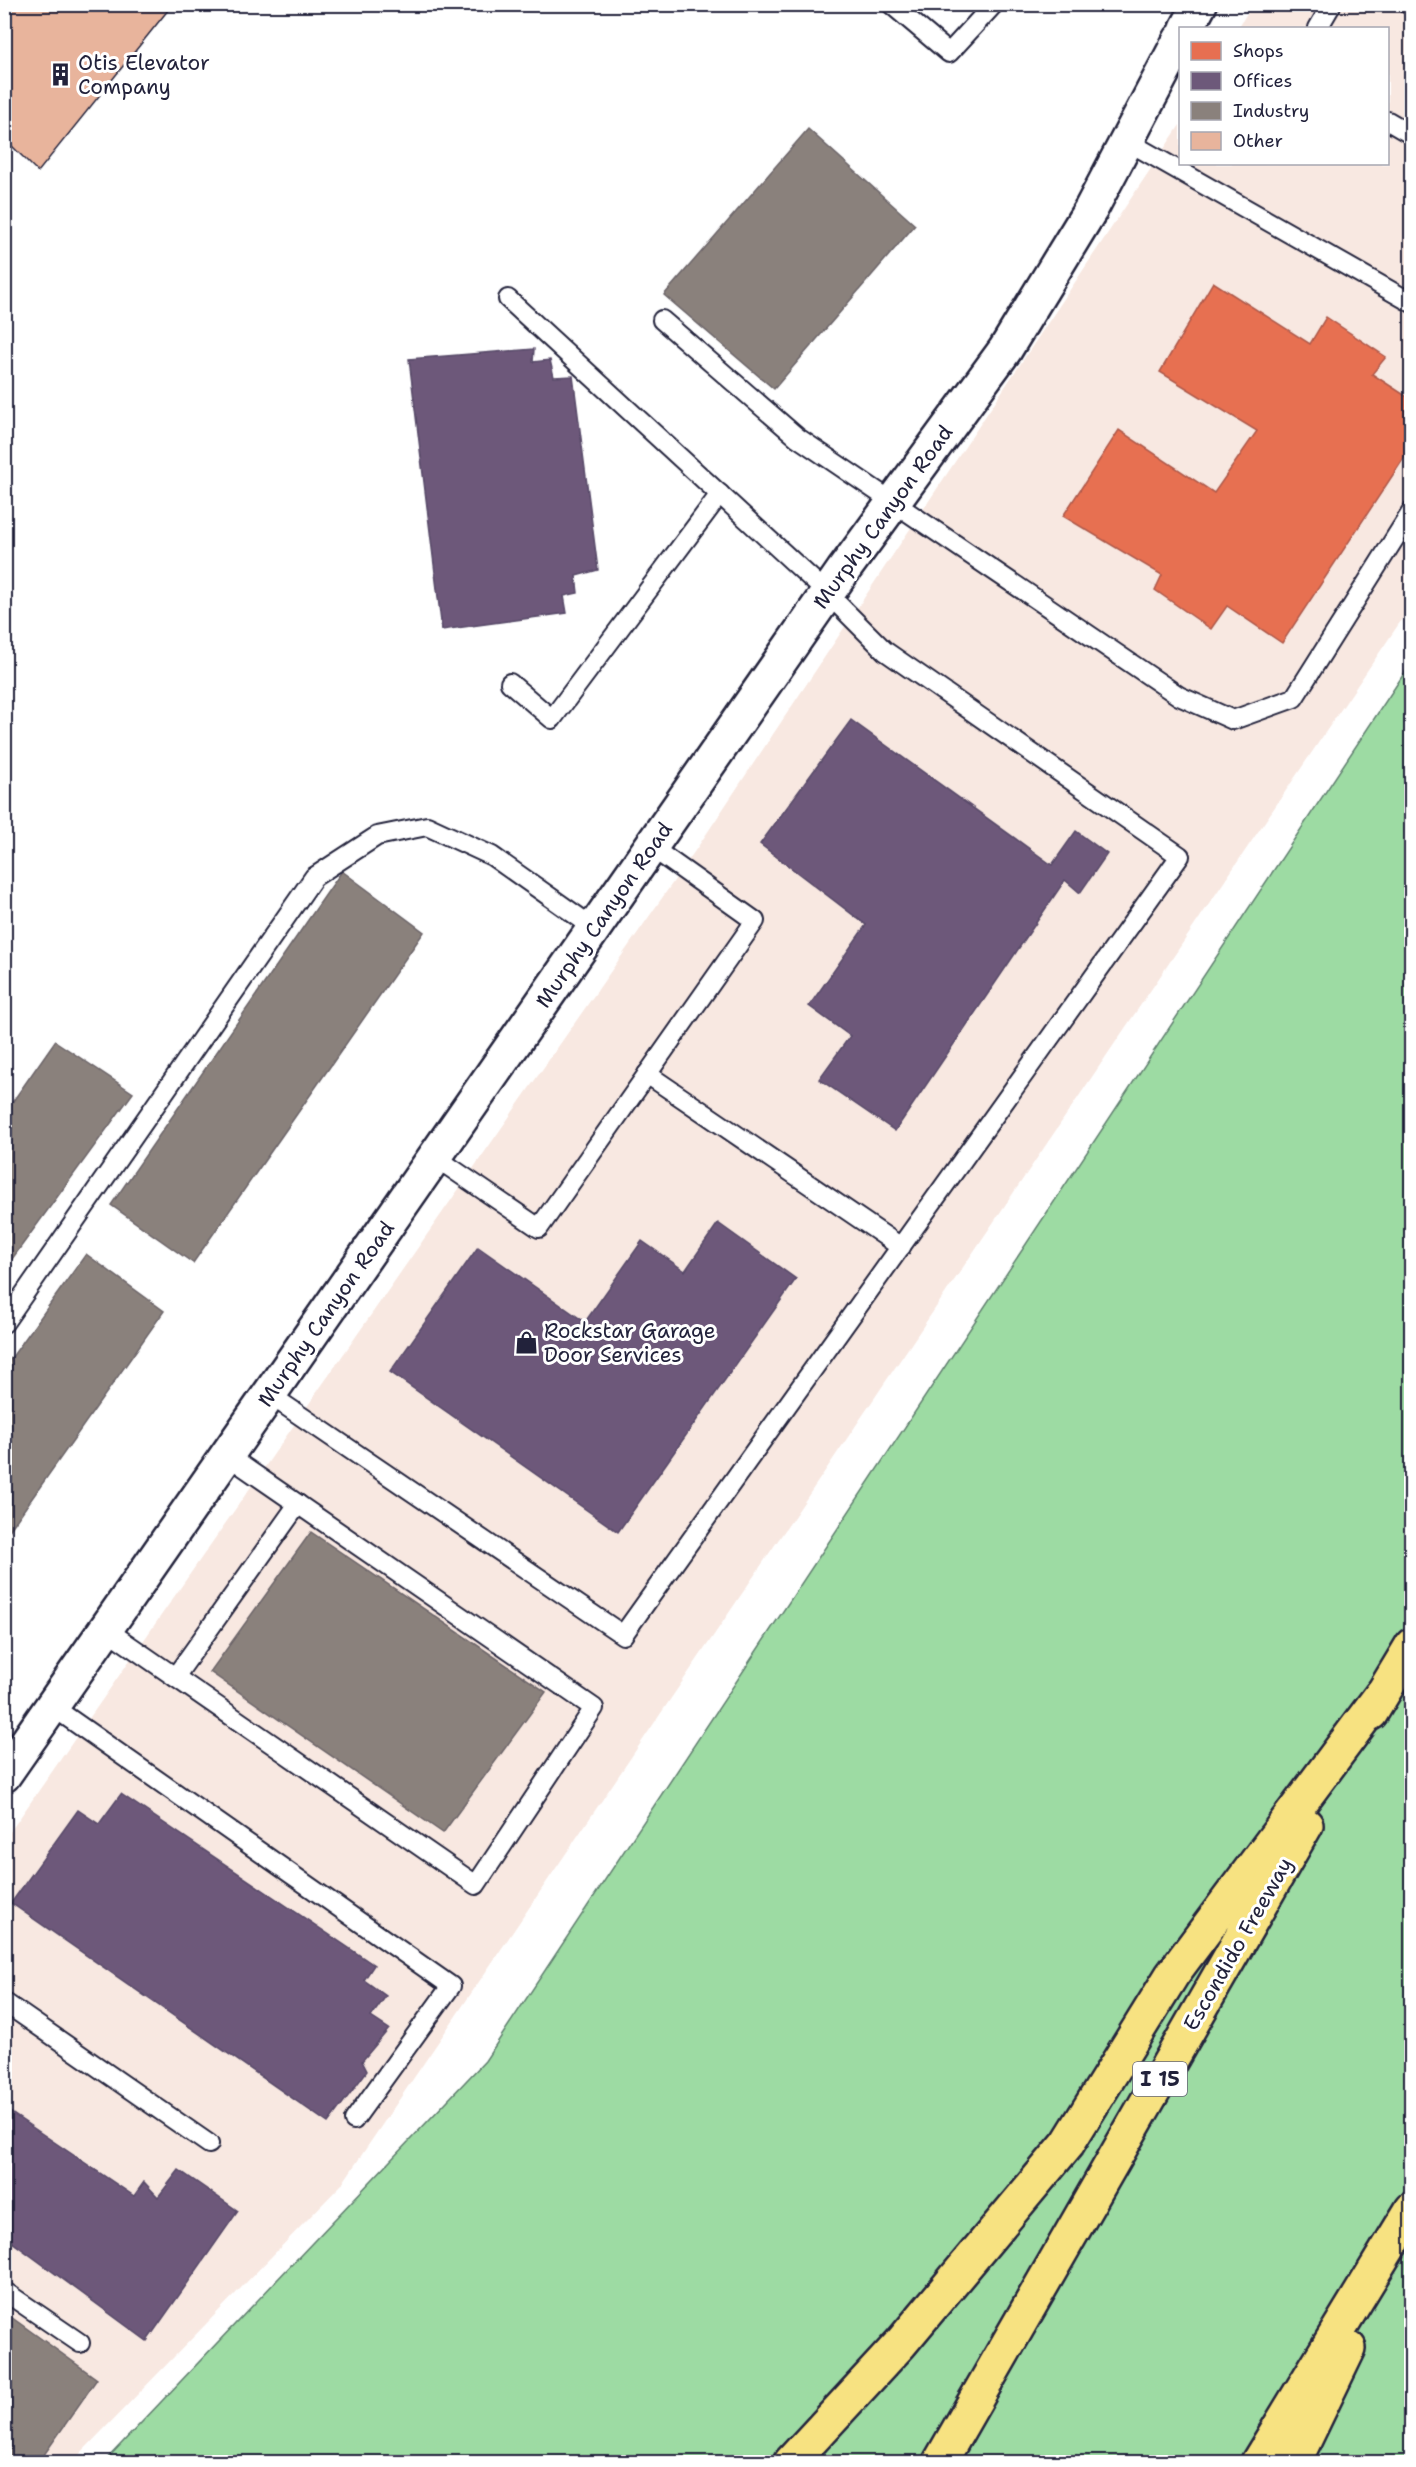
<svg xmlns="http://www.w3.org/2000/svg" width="1416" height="2467" viewBox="0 0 1416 2467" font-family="'Shantell Sans',sans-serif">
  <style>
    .built { fill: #f8e8e1 }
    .green { fill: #9ddba3; stroke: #607e6f; stroke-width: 1.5 }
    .shops { fill: #e76f51; stroke: #ac584a; stroke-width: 1.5 }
    .offices { fill: #6d597a; stroke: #564867; stroke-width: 1.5 }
    .industry { fill: #8a817c; stroke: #6b6468; stroke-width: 1.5 }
    .building { fill: #e8b49c; stroke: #22223b; stroke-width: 1.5 }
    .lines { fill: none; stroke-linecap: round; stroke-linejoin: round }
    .service-casing { stroke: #22223b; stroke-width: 22 }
    .secondary-casing { stroke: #22223b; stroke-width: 38 }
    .motorway-casing { stroke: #22223b; stroke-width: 38 }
    .service { stroke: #fff; stroke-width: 18 }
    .secondary { stroke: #fff; stroke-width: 33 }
    .motorway { stroke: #f7e281; stroke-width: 33 }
    .labels { text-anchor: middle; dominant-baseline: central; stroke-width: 6; stroke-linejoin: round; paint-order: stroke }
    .shield { fill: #fff; stroke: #646476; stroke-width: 1.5 }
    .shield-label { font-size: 20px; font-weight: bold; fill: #22223b }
    .poi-label { font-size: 21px; fill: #22223b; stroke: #fff; text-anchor: start }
    .street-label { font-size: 21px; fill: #22223b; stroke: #fff }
  </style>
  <rect width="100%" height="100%" fill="#fff"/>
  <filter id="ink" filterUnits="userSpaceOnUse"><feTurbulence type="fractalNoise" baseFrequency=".0167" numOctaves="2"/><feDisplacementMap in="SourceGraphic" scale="12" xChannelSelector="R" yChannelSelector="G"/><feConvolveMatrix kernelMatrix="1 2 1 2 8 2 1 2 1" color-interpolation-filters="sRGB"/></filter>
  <g filter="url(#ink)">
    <!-- built -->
    <path class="built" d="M 1252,5 L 1411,5 L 1411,606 L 342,2184 L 72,2462 L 5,2462 L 5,1839 L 699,845 L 1180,125 L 1180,164 L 1388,164 L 1388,28 L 1238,28 Z"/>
    <!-- green -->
    <path class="green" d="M 1411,663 L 1411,2462 L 104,2462 L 485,2061 Z"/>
    <!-- shops -->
    <path class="shops" d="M 1213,282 L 1310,344 L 1326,317 L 1386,357 L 1372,374 L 1412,400 L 1412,446 L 1282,643 L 1227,606 L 1211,629 L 1155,590 L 1162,575 L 1063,516 L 1119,430 L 1214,493 L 1257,431 L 1160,372 Z"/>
    <!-- offices -->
    <g class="offices">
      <path d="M 534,349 L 533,362 L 550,360 L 554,377 L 573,376 L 598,570 L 576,576 L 578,593 L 564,596 L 567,613 L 442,630 L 409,359 Z"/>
      <path d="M 851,720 L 1052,865 L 1076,831 L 1107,854 L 1080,893 L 1065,880 L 895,1131 L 819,1079 L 850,1036 L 809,1006 L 866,925 L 760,844 Z"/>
      <path d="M 718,1223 L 796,1279 L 618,1532 L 390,1372 L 478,1247 L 585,1322 L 642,1241 L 685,1271 Z"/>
      <path d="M 121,1794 L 374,1965 L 364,1980 L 386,1996 L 371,2017 L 389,2029 L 362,2061 L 367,2071 L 328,2123 L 11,1903 L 78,1810 L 99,1824 Z"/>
      <path d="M 4,2108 L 134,2196 L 144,2182 L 158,2197 L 179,2170 L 238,2211 L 147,2341 L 4,2236 Z"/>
    </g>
    <!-- industry -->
    <g class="industry">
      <path d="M 808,129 L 915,225 L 774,389 L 664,295 Z"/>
      <path d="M 342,871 L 424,932 L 193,1263 L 111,1205 Z"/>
      <path d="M 55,1041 L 133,1093 L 4,1270 L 4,1114 Z"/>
      <path d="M 86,1254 L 164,1311 L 4,1538 L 4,1368 Z"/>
      <path d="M 311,1532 L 546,1692 L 443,1833 L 210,1672 Z"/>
      <path d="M 4,2312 L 97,2379 L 39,2462 L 4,2462 Z"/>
    </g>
    <!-- building -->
    <path class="building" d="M 4,4 L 173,4 L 38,172 L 11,145 L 4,152 Z"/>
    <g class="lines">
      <defs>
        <g id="service">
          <path d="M 891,4 L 949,53 L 994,4"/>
          <path d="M 1408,4 L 1412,6"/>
          <path d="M 1318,28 L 1332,4"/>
          <path d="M 1388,121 L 1412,135"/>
          <path d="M 1127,141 L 1412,303"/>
          <path d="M 662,320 L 797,437 L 1179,696 L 1233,720 L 1294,698 L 1412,511"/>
          <path d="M 510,683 L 552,719 L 720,494"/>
          <path d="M 647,1074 L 901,1247"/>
          <path d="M 435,1157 L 539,1228 L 755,921 L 651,847"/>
          <path d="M 4,1323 L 314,877 L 377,836 L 427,826 L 492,856 L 594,928"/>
          <path d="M 270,1395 L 623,1635 L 1180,856 L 885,651 L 827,593 L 508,299"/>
          <path d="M 107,1630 L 476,1885 L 594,1708 L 228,1456"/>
          <path d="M 175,1677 L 298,1504"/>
          <path d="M 53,1707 L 451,1986 L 354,2120"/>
          <path d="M 4,2002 L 209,2144"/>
          <path d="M 4,2291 L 80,2343"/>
        </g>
        <g id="secondary">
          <path d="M 1187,28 L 1200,4"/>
          <path d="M 4,1775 L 843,571 L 1005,350 L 1091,209 L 1180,40"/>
        </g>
        <g id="motorway">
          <path d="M 1371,1713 L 1412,1645"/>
          <path d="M 791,2462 L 901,2343 L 1068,2143 L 1172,1975 L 1381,1695"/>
          <path d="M 940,2462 L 1306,1825"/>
          <path d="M 1258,2462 L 1412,2209"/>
          <path d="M 1294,2462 L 1349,2348"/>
        </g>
      </defs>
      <!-- service casing -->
      <use href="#service" class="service-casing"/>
      <!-- secondary casing -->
      <use href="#secondary" class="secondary-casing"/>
      <!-- motorway casing -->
      <use href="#motorway" class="motorway-casing"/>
      <!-- service -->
      <use href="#service" class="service"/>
      <!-- secondary -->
      <use href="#secondary" class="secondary"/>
      <!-- motorway -->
      <use href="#motorway" class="motorway"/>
    </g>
  </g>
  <!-- icons -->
  <defs>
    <symbol id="building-bare" viewBox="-9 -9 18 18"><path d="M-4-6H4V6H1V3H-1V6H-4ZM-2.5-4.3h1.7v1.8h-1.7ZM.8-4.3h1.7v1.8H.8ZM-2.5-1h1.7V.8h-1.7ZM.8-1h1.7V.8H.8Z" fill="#22223b" stroke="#fff" stroke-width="2.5" paint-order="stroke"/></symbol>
    <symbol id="shop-bare" viewBox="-9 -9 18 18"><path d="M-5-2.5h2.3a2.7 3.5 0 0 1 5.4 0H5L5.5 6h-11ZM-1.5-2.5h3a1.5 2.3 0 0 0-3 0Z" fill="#22223b" stroke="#fff" stroke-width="2.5" paint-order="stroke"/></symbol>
  </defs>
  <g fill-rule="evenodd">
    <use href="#building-bare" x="44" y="58" width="33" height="33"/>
    <use href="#shop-bare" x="510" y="1326" width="33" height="33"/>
  </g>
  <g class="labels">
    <!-- shield labels -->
    <rect class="shield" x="1133" y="2062" width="54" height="34" rx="4.5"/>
    <g class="shield-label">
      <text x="1160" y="2079">I 15</text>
    </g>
    <!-- poi labels -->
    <g class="poi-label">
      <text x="78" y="63">Otis Elevator<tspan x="78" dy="24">Company</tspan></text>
      <text x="544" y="1331">Rockstar Garage<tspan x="544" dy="24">Door Services</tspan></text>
    </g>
    <!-- street labels -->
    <g class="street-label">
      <text transform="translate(883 517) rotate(-54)">Murphy Canyon Road</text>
      <text transform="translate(604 915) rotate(-55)">Murphy Canyon Road</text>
      <text transform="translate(326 1314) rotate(-55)">Murphy Canyon Road</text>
      <text transform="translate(1238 1944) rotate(-60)">Escondido Freeway</text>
    </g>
  </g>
  <!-- margin -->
  <rect width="1416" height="2467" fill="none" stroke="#fff" stroke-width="24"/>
  <rect x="12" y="12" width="1392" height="2443" fill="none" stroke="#22223b" stroke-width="2" filter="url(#ink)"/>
  <!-- legend -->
  <rect x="1179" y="27" width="210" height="138" fill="#ffffff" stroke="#a7a7b1" stroke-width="1.5"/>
  <rect x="1191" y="42" width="30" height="18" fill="#e76f51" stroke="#a7a7b1" stroke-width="1.5"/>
  <text x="1233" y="57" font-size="18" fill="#22223b">Shops</text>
  <rect x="1191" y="72" width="30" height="18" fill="#6d597a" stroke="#a7a7b1" stroke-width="1.5"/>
  <text x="1233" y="87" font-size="18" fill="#22223b">Offices</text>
  <rect x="1191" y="102" width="30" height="18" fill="#8a817c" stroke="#a7a7b1" stroke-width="1.5"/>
  <text x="1233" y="117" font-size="18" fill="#22223b">Industry</text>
  <rect x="1191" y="132" width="30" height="18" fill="#e8b49c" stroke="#a7a7b1" stroke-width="1.5"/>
  <text x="1233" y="147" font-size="18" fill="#22223b">Other</text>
</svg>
